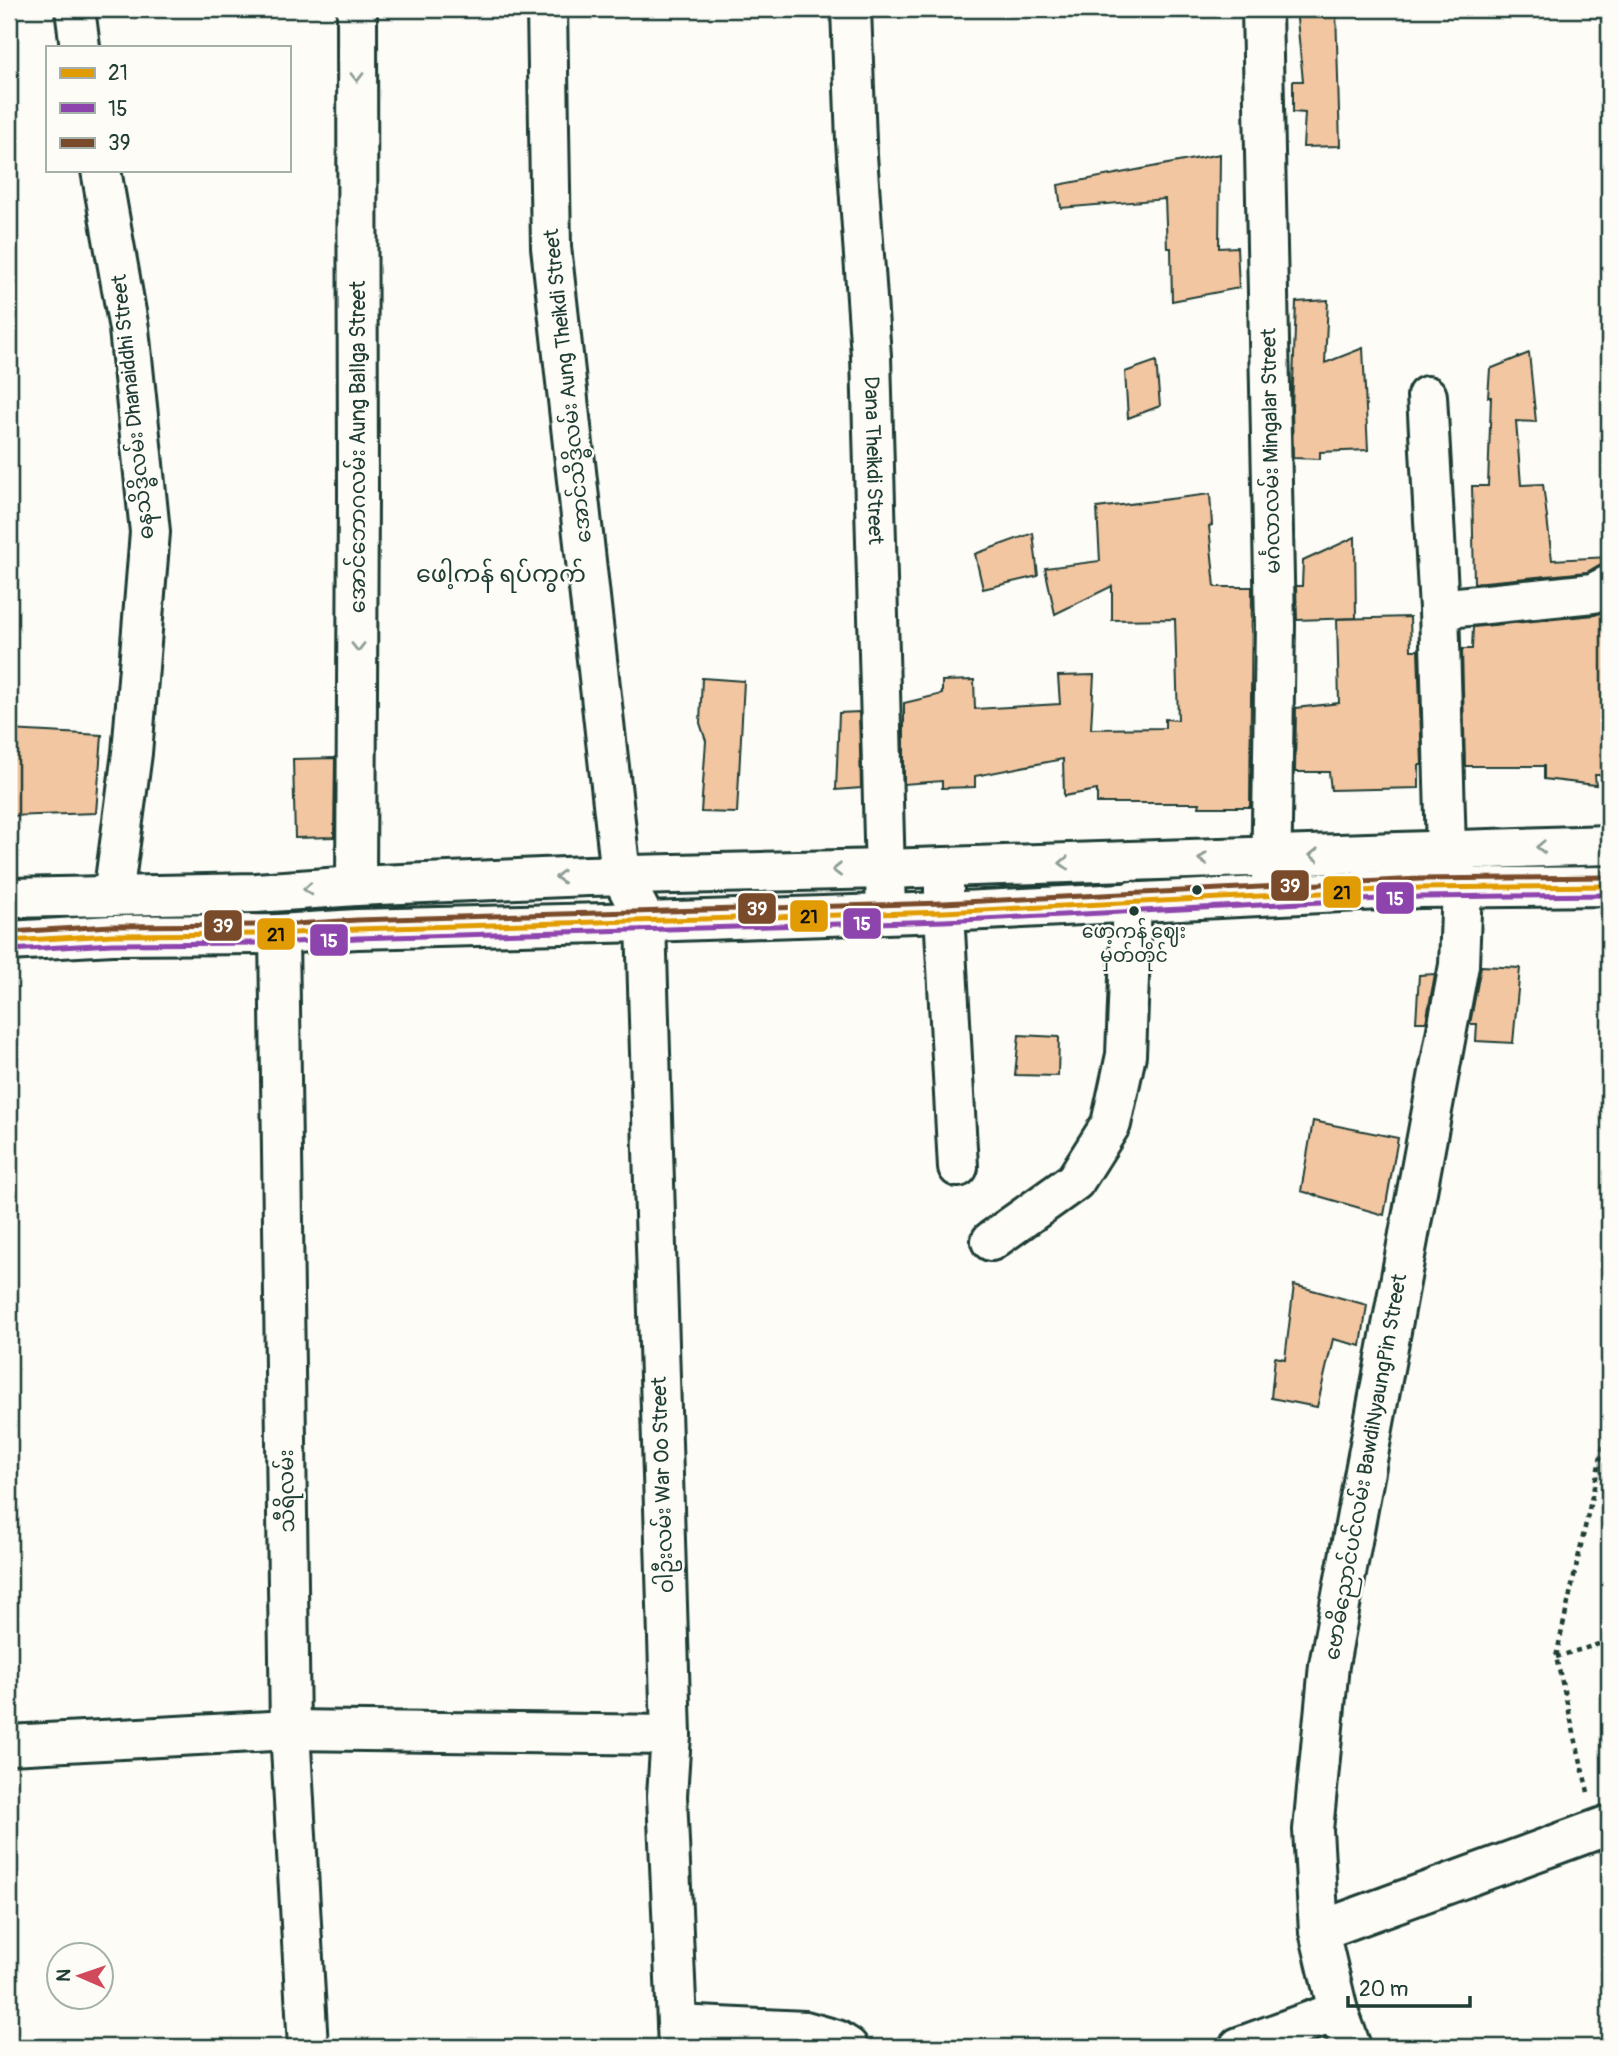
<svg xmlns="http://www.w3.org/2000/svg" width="1618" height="2056" viewBox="0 0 1618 2056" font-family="Pangolin,'Noto Sans Myanmar',sans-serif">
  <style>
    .building { fill: #f3c6a2; stroke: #1f3d34; stroke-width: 2 }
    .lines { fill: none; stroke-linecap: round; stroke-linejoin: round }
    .minor-casing { stroke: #1f3d34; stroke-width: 44 }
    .major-casing { stroke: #1f3d34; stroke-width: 44 }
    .path { stroke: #1f3d34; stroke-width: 4.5; stroke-dasharray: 5 5; stroke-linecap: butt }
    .minor { stroke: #fdfcf7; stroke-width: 38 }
    .major { stroke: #fdfcf7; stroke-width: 38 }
    .bus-1-casing { stroke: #fdfcf7; stroke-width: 10 }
    .bus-2-casing { stroke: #fdfcf7; stroke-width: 10 }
    .bus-3-casing { stroke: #fdfcf7; stroke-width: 10 }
    .bus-1 { stroke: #e19c05; stroke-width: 5 }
    .bus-2 { stroke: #8e44ad; stroke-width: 5 }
    .bus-3 { stroke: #7a4b2a; stroke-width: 5 }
    .oneway { stroke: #8e9c96 }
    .bus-dot { fill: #1f3d34; stroke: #fdfcf7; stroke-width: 2.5 }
    .labels { text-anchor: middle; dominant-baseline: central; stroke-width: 5; stroke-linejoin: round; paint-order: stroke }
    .bus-label { font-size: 19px; fill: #1f3d34; stroke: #fdfcf7 }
    .street-label { font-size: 21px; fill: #1f3d34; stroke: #fdfcf7 }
    .quarter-label { font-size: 24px; fill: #1f3d34; stroke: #fdfcf7 }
    .line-badge { stroke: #fdfcf7; stroke-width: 2.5 }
    .badge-label { font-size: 19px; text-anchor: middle; font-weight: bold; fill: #fff }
    .pale-badge-label { font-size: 19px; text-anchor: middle; font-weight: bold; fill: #111 }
  </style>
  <rect width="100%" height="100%" fill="#fdfcf7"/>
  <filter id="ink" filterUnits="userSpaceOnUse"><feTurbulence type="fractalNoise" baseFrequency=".0143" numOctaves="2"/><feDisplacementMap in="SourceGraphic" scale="14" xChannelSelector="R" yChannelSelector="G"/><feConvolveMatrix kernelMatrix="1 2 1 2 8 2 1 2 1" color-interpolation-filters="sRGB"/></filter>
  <g filter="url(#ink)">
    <!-- building -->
    <g class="building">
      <path d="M 1296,9 L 1336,9 L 1340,146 L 1303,147 L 1305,113 L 1293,112 L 1293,81 L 1303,81 Z"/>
      <path d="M 1220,154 L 1219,248 L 1237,247 L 1239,288 L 1172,301 L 1171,248 L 1167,248 L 1165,199 L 1061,208 L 1058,185 Z"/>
      <path d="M 1328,300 L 1325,363 L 1363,348 L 1368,450 L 1320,452 L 1320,459 L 1293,458 L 1292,408 L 1296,302 Z"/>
      <path d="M 1529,353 L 1536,422 L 1516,421 L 1521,485 L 1543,484 L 1552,560 L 1609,557 L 1609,563 L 1599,565 L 1587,572 L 1474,583 L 1472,486 L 1488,486 L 1491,397 L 1488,397 L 1490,369 Z"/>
      <path d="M 1156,361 L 1160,406 L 1128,418 L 1125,372 Z"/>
      <path d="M 1210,494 L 1212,525 L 1209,526 L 1215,587 L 1252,587 L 1250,807 L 1199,807 L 1200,803 L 1097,803 L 1097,790 L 1064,796 L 1063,759 L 975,776 L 975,787 L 942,788 L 942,781 L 904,784 L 904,703 L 942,694 L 942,681 L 974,680 L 975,709 L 1060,704 L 1058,676 L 1094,675 L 1091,729 L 1165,728 L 1165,719 L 1178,720 L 1175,619 L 1112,620 L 1112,586 L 1055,614 L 1045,568 L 1100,561 L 1097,508 Z"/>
      <path d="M 1033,533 L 1038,576 L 983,589 L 975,554 Z"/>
      <path d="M 1355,537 L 1356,618 L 1297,620 L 1296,586 L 1302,586 L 1303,561 Z"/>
      <path d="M 1609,609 L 1609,775 L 1595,775 L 1596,785 L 1544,779 L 1544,766 L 1465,766 L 1462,649 L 1472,649 L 1473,627 L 1595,615 Z"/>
      <path d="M 1410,617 L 1411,650 L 1418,650 L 1422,765 L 1419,765 L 1419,788 L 1331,790 L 1329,772 L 1295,772 L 1296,708 L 1339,703 L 1337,619 Z"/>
      <path d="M 702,678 L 744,681 L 737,813 L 701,812 L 706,741 L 700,723 Z"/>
      <path d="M 859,712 L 861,788 L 836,790 L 839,713 Z"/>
      <path d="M 9,730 L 102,735 L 96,813 L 9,816 Z"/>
      <path d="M 335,758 L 334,837 L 295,838 L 293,759 Z"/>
      <path d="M 1481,966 L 1520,968 L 1513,1043 L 1476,1041 L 1477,1024 L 1470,1024 Z"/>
      <path d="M 1435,974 L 1426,1022 L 1416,1022 L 1419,975 Z"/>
      <path d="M 1019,1035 L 1059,1037 L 1058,1076 L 1015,1075 Z"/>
      <path d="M 1313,1121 L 1398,1138 L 1384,1215 L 1301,1191 Z"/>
      <path d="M 1294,1285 L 1367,1305 L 1361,1346 L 1333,1339 L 1317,1407 L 1271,1398 L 1275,1357 L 1285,1359 Z"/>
    </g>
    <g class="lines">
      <defs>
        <g id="minor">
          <path d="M 75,9 L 80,47"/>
          <path d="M 547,9 L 551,247 L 621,875 L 646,922 L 671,1735 L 667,1796 L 678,2047"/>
          <path id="s1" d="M 851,9 L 856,141 L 871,356 L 886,913"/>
          <path d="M 1262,9 L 1275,625 L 1271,889"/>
          <path d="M 101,170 L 129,329 L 150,532 L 132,753 L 113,896"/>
          <path d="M 1427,396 L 1439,609"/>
          <path d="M 944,867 L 944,912 L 958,1167"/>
          <path d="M 356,886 L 358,495 L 357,9"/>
          <path d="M 279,934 L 290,1730 L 308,2047"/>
          <path d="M 991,1241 L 1075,1181 L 1111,1124 L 1126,1055 L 1132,901"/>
          <path d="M 9,1745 L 290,1730 L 671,1735"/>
          <path d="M 1319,1931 L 1609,1825"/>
          <path d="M 677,2025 L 805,2031 L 837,2040 L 848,2047"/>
          <path d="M 1239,2047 L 1338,2011"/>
          <path d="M 1351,2047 L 1338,2011 L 1319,1931 L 1313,1830 L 1329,1665 L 1459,965 L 1462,886 L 1446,850 L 1439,609 L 1593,593 L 1609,585"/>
        </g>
        <g id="major">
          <path d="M 9,898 L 256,893 L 356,886 L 588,876 L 885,869 L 1609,845"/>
          <path d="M 9,941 L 112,935 L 279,934 L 357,929 L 646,922 L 944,912 L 1420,888 L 1609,886"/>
        </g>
      </defs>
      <!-- minor casing -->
      <use href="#minor" class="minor-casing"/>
      <!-- major casing -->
      <use href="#major" class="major-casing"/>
      <!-- path -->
      <g class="path">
        <path d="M 1556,1657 L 1609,1641"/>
        <path d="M 1588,1792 L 1556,1657 L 1609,1420"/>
      </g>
      <!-- minor -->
      <use href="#minor" class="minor"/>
      <!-- major -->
      <use href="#major" class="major"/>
      <defs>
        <path id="bus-1" d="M 9,941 L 112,935 L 279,934 L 357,929 L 944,912 L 1420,888 L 1609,886"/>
        <path id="bus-2" d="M 10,950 L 112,944 L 279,943 L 357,938 L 944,921 L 1420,897 L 1609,895"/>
        <path id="bus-3" d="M 9,932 L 111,926 L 279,925 L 357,920 L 944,903 L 1420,879 L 1609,877"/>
      </defs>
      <!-- bus-1 casing -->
      <use href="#bus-1" class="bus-1-casing"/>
      <!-- bus-2 casing -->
      <use href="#bus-2" class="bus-2-casing"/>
      <!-- bus-3 casing -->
      <use href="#bus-3" class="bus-3-casing"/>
      <!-- bus-1 -->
      <use href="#bus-1" class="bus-1"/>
      <!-- bus-2 -->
      <use href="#bus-2" class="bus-2"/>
      <!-- bus-3 -->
      <use href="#bus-3" class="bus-3"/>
    </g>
    <!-- one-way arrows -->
    <defs><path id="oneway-chevron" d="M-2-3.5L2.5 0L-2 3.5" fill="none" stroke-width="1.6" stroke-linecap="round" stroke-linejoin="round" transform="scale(1.75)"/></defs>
    <g class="oneway">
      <use href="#oneway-chevron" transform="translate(357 77) rotate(90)"/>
      <use href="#oneway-chevron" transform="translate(358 647) rotate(90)"/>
      <use href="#oneway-chevron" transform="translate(1541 847) rotate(178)"/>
      <use href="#oneway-chevron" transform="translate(1314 855) rotate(178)"/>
      <use href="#oneway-chevron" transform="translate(1203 859) rotate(178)"/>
      <use href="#oneway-chevron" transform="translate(1064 863) rotate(178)"/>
      <use href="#oneway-chevron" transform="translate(837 870) rotate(179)"/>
      <use href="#oneway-chevron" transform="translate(560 877) rotate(178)"/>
      <use href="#oneway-chevron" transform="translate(308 889) rotate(176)"/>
    </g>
  </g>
  <!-- markers -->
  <g class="bus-dot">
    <circle cx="1197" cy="890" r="6"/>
    <circle cx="1134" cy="911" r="6"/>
  </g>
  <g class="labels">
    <!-- bus labels -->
    <g class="bus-label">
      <text x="1134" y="932">ဖော့ကန် ဈေး<tspan x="1134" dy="24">မှတ်တိုင်</tspan></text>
    </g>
    <!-- street labels -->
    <g class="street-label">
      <text transform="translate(568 386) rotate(-96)">အောင်သိဒ္ဓိလမ်း Aung Theikdi Street</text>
      <text transform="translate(133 407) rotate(-96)">ဓနသိဒ္ဓိလမ်း Dhanaiddhi Street</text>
      <text transform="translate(358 447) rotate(-90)">အောင်ဘောဂလမ်း Aung Ballga Street</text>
      <text transform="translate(1271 451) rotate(-91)">မင်္ဂလာလမ်း Mingalar Street</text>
      <text stroke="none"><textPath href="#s1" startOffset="452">Dana Theikdi Street</textPath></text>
      <text transform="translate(1366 1467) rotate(-80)">ဗောဓိညောင်ပင်လမ်း BawdiNyaungPin Street</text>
      <text transform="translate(663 1485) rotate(-92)">ဝါဦးလမ်း War Oo Street</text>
      <text transform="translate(287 1491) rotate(-91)">သီရိလမ်း</text>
    </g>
    <!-- quarter labels -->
    <g class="quarter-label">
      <text x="501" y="574">ဖေါ့ကန် ရပ်ကွက်</text>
    </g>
  </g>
  <g class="line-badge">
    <rect x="1270" y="869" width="40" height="33" rx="7" fill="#7a4b2a"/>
    <rect x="1322" y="875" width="40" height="34" rx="7" fill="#e19c05"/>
    <rect x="1375" y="881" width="40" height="34" rx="7" fill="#8e44ad"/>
    <rect x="737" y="892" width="40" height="33" rx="7" fill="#7a4b2a"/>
    <rect x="789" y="899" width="40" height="34" rx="7" fill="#e19c05"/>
    <rect x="842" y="907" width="40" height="33" rx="7" fill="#8e44ad"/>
    <rect x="203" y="909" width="40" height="33" rx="7" fill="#7a4b2a"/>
    <rect x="256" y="917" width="40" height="34" rx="7" fill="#e19c05"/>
    <rect x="309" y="923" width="40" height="34" rx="7" fill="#8e44ad"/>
  </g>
  <g class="badge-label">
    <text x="1290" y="892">39</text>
    <text x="1395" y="905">15</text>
    <text x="757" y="915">39</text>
    <text x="862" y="930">15</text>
    <text x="223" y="932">39</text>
    <text x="329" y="947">15</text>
  </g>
  <g class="pale-badge-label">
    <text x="1342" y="899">21</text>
    <text x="809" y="923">21</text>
    <text x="276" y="941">21</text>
  </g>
  <!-- margin -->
  <rect width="1618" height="2056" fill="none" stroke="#fdfcf7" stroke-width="35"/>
  <rect x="18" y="18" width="1583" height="2021" fill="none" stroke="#1f3d34" stroke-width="2.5" filter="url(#ink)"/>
  <!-- legend -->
  <rect x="46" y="46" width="245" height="126" fill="#fdfcf7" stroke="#a4b0a9" stroke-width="2"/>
  <rect x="60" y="68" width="35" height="10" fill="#e19c05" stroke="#a4b0a9" stroke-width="2"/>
  <text x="108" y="80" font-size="21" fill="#1f3d34">21</text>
  <rect x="60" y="103" width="35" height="10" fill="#8e44ad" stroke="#a4b0a9" stroke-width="2"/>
  <text x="108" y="116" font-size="21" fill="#1f3d34">15</text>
  <rect x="60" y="138" width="35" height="10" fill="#7a4b2a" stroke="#a4b0a9" stroke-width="2"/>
  <text x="108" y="150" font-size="21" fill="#1f3d34">39</text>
  <!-- north arrow -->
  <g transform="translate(80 1976) rotate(272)"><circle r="33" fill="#fdfcf7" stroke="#a4b0a9" stroke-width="2"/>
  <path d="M0-5L12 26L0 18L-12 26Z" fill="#d1495b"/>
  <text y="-10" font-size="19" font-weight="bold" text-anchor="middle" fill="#1f3d34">N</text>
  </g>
  <!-- scale -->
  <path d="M1348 1996v10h122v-10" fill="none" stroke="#1f3d34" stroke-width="3.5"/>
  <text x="1359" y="1996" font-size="21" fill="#1f3d34" stroke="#fdfcf7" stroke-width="5" paint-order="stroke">20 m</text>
</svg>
